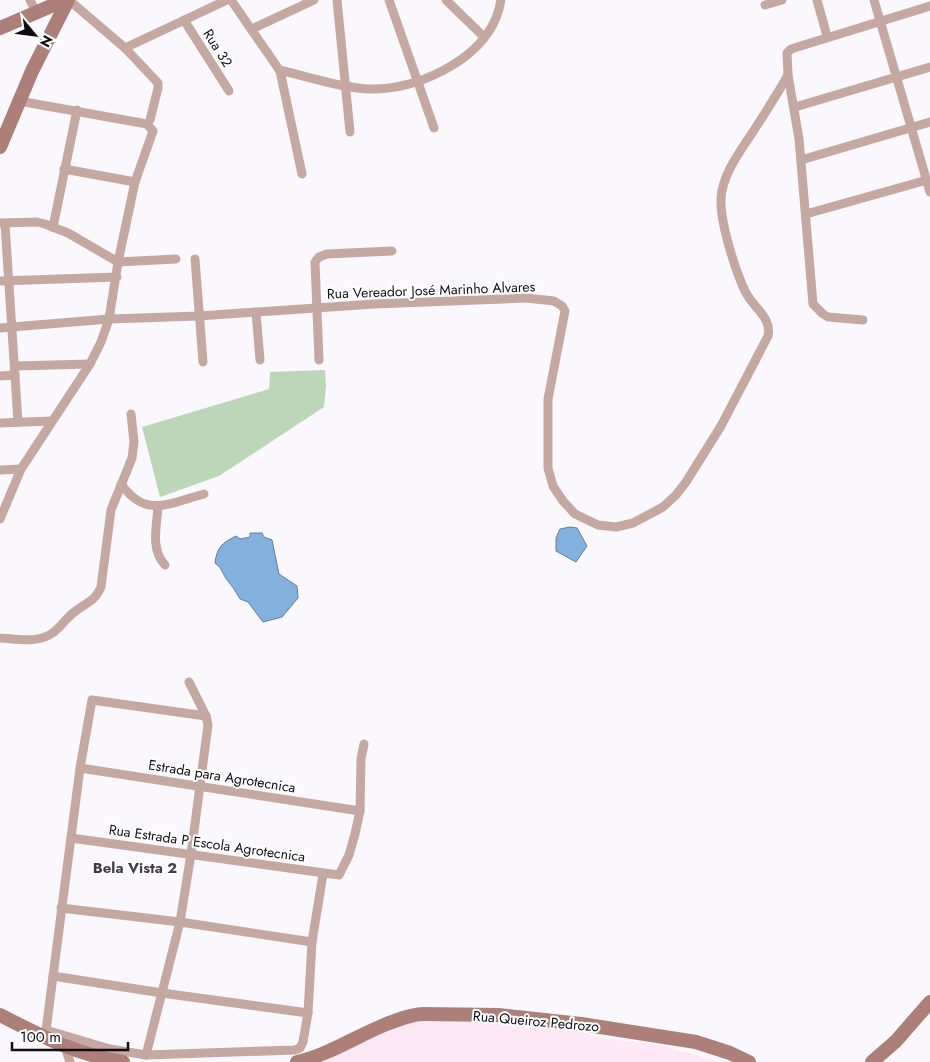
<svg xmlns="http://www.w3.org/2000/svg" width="930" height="1062" viewBox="0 0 930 1062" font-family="Jost,sans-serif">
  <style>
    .education { fill: #fee8f5 }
    .green { fill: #bbd7b8 }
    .water { fill: #83b1dd; stroke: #6080a0 }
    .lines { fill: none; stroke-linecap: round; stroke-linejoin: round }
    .street { stroke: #c6a8a3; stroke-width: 9 }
    .secondary { stroke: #ac8079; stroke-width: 14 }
    .labels { text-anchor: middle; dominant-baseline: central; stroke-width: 4; stroke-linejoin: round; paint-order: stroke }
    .street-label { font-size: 14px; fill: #0f0c13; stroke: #fff }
    .neighbourhood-label { font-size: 15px; font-weight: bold; fill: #42394b; stroke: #fff }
  </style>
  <rect width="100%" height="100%" fill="#faf8fc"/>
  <!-- education -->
  <path class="education" d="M 470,1017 L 568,1027 L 596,1037 L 660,1045 L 720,1062 L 320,1062 L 408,1021 Z"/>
  <!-- green -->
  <path class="green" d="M 325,370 L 326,386 L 324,407 L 219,476 L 160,497 L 142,427 L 269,389 L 270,372 Z"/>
  <!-- water -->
  <g class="water">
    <path d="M 570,527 L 577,528 L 587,546 L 576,562 L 556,551 L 556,538 L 560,529 Z"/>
    <path d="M 250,533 L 262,533 L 264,537 L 272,540 L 279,574 L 297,586 L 298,598 L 282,617 L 263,622 L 248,602 L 240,599 C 236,592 233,587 228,581 C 222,574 223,569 215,563 C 217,547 222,543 236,536 L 240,539 L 250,537 Z"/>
  </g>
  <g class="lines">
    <!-- street -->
    <g class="street">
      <path d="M 30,0 L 36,12"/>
      <path d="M 69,0 L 125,48 L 158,83 L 158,88 L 150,120"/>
      <path d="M 231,0 L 280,71 L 302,174"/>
      <path d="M 337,0 L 350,132"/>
      <path d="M 389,0 L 434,128"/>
      <path d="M 446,0 L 484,37"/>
      <path d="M 817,0 L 827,36"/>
      <path d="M 874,0 L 930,192"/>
      <path d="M 765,5 L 782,0"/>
      <path d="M 184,20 L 229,91"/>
      <path d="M 252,29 L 314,0"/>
      <path d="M 125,48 L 227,0"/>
      <path d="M 279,70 C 307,76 341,88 369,89 C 415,90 477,63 496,18 C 498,13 500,6 501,0"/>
      <path d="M 795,107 L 930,67"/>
      <path d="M 801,160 L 930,122"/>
      <path d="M 64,169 L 135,182"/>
      <path d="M 806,214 L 927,180"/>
      <path d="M 0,223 L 37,222 L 45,224 L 68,233 L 118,262 L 176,259"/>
      <path d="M 5,224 L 18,422"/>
      <path d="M 53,227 L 77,110"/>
      <path d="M 195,259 L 203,362"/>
      <path d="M 0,281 L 117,277"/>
      <path d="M 256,312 L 260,360"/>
      <path d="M 863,320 L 828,317 L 823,314 L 813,304 L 799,139 L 788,75 L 787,53 L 791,49 L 930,6"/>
      <path d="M 0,328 L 109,319 L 199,316 L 374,304 L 526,298 L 554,301 L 562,306 L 565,311 L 548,399 L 548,468 L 553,486 L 563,501 L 575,514 L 598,525 L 616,527 L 633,523 L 663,507 L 676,495 L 686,482 L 721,426 L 768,336 C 772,317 753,308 745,291 C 735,270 720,222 721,199 C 722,173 743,148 756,127 C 767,110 778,93 788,75"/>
      <path d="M 319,360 L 315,262 L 319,257 L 327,254 L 392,251"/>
      <path d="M 15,366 L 90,364"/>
      <path d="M 0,376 L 15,375"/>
      <path d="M 0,423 L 52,421"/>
      <path d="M 0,470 L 21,469"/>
      <path d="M 121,484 C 146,519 169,503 204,494"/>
      <path d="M 158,506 C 157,526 150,549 165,565"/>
      <path d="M 0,519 L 21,469 L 90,364 L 101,342 L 109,319 L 118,262 L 135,182 L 153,131 L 147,124 L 19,101"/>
      <path d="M 0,638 C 18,639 38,644 54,632 C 61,626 66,619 73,613 C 86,602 94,603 101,587 L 111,510 L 132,458 L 134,442 L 131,414"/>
      <path d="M 80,768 L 360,811"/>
      <path d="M 71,838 L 339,875 L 349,855 L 355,834 L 360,811 L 361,759 L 364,744"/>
      <path d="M 61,908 L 180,922 L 312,942"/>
      <path d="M 53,976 L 162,993 L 308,1013"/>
      <path d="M 46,1030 L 110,1049 L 146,1055 L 295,1050 L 300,1048 L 303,1042 L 308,1013 L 312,942 L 323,874"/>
      <path d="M 45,1038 L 80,768 L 92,700 L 206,716"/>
      <path d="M 65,1047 L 70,1062"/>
      <path d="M 146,1055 L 180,922 L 191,854 L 208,725 L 206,716 L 189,682"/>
    </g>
    <!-- secondary -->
    <g class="secondary">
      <path d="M 0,28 L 65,0"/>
      <path d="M 0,147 L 32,71 L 68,0"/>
      <path d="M 0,1015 C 41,1036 77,1055 123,1062"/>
      <path d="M 297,1062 C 329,1055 358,1035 389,1023 C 401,1019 411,1014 423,1014 L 499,1015 L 581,1024 L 696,1042 L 730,1053 L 749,1062"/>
      <path d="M 872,1062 L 896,1041 L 930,1002"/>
    </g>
  </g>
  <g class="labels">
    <!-- street labels -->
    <g class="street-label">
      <text transform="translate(218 48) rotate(58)">Rua 32</text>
      <text transform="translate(431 290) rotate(-2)">Rua Vereador José Marinho Alvares</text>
      <text transform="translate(222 776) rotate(9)">Estrada para Agrotecnica</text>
      <text transform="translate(207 843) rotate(8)">Rua Estrada P Escola Agrotecnica</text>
      <text transform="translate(536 1021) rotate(5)">Rua Queiroz Pedrozo</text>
    </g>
    <!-- neighbourhood labels -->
    <g class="neighbourhood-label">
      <text x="135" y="868">Bela Vista 2</text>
    </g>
  </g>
  <!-- north arrow -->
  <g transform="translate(35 35) rotate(119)" stroke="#ffffff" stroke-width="4" paint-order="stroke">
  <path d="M0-4L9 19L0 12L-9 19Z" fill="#0f0c13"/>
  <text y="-8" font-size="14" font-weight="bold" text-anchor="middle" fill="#0f0c13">N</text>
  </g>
  <!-- scale -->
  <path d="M12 1042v8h116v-8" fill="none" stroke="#0f0c13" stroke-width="2.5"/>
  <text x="20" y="1042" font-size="15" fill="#0f0c13" stroke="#ffffff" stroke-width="4" paint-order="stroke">100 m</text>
</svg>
